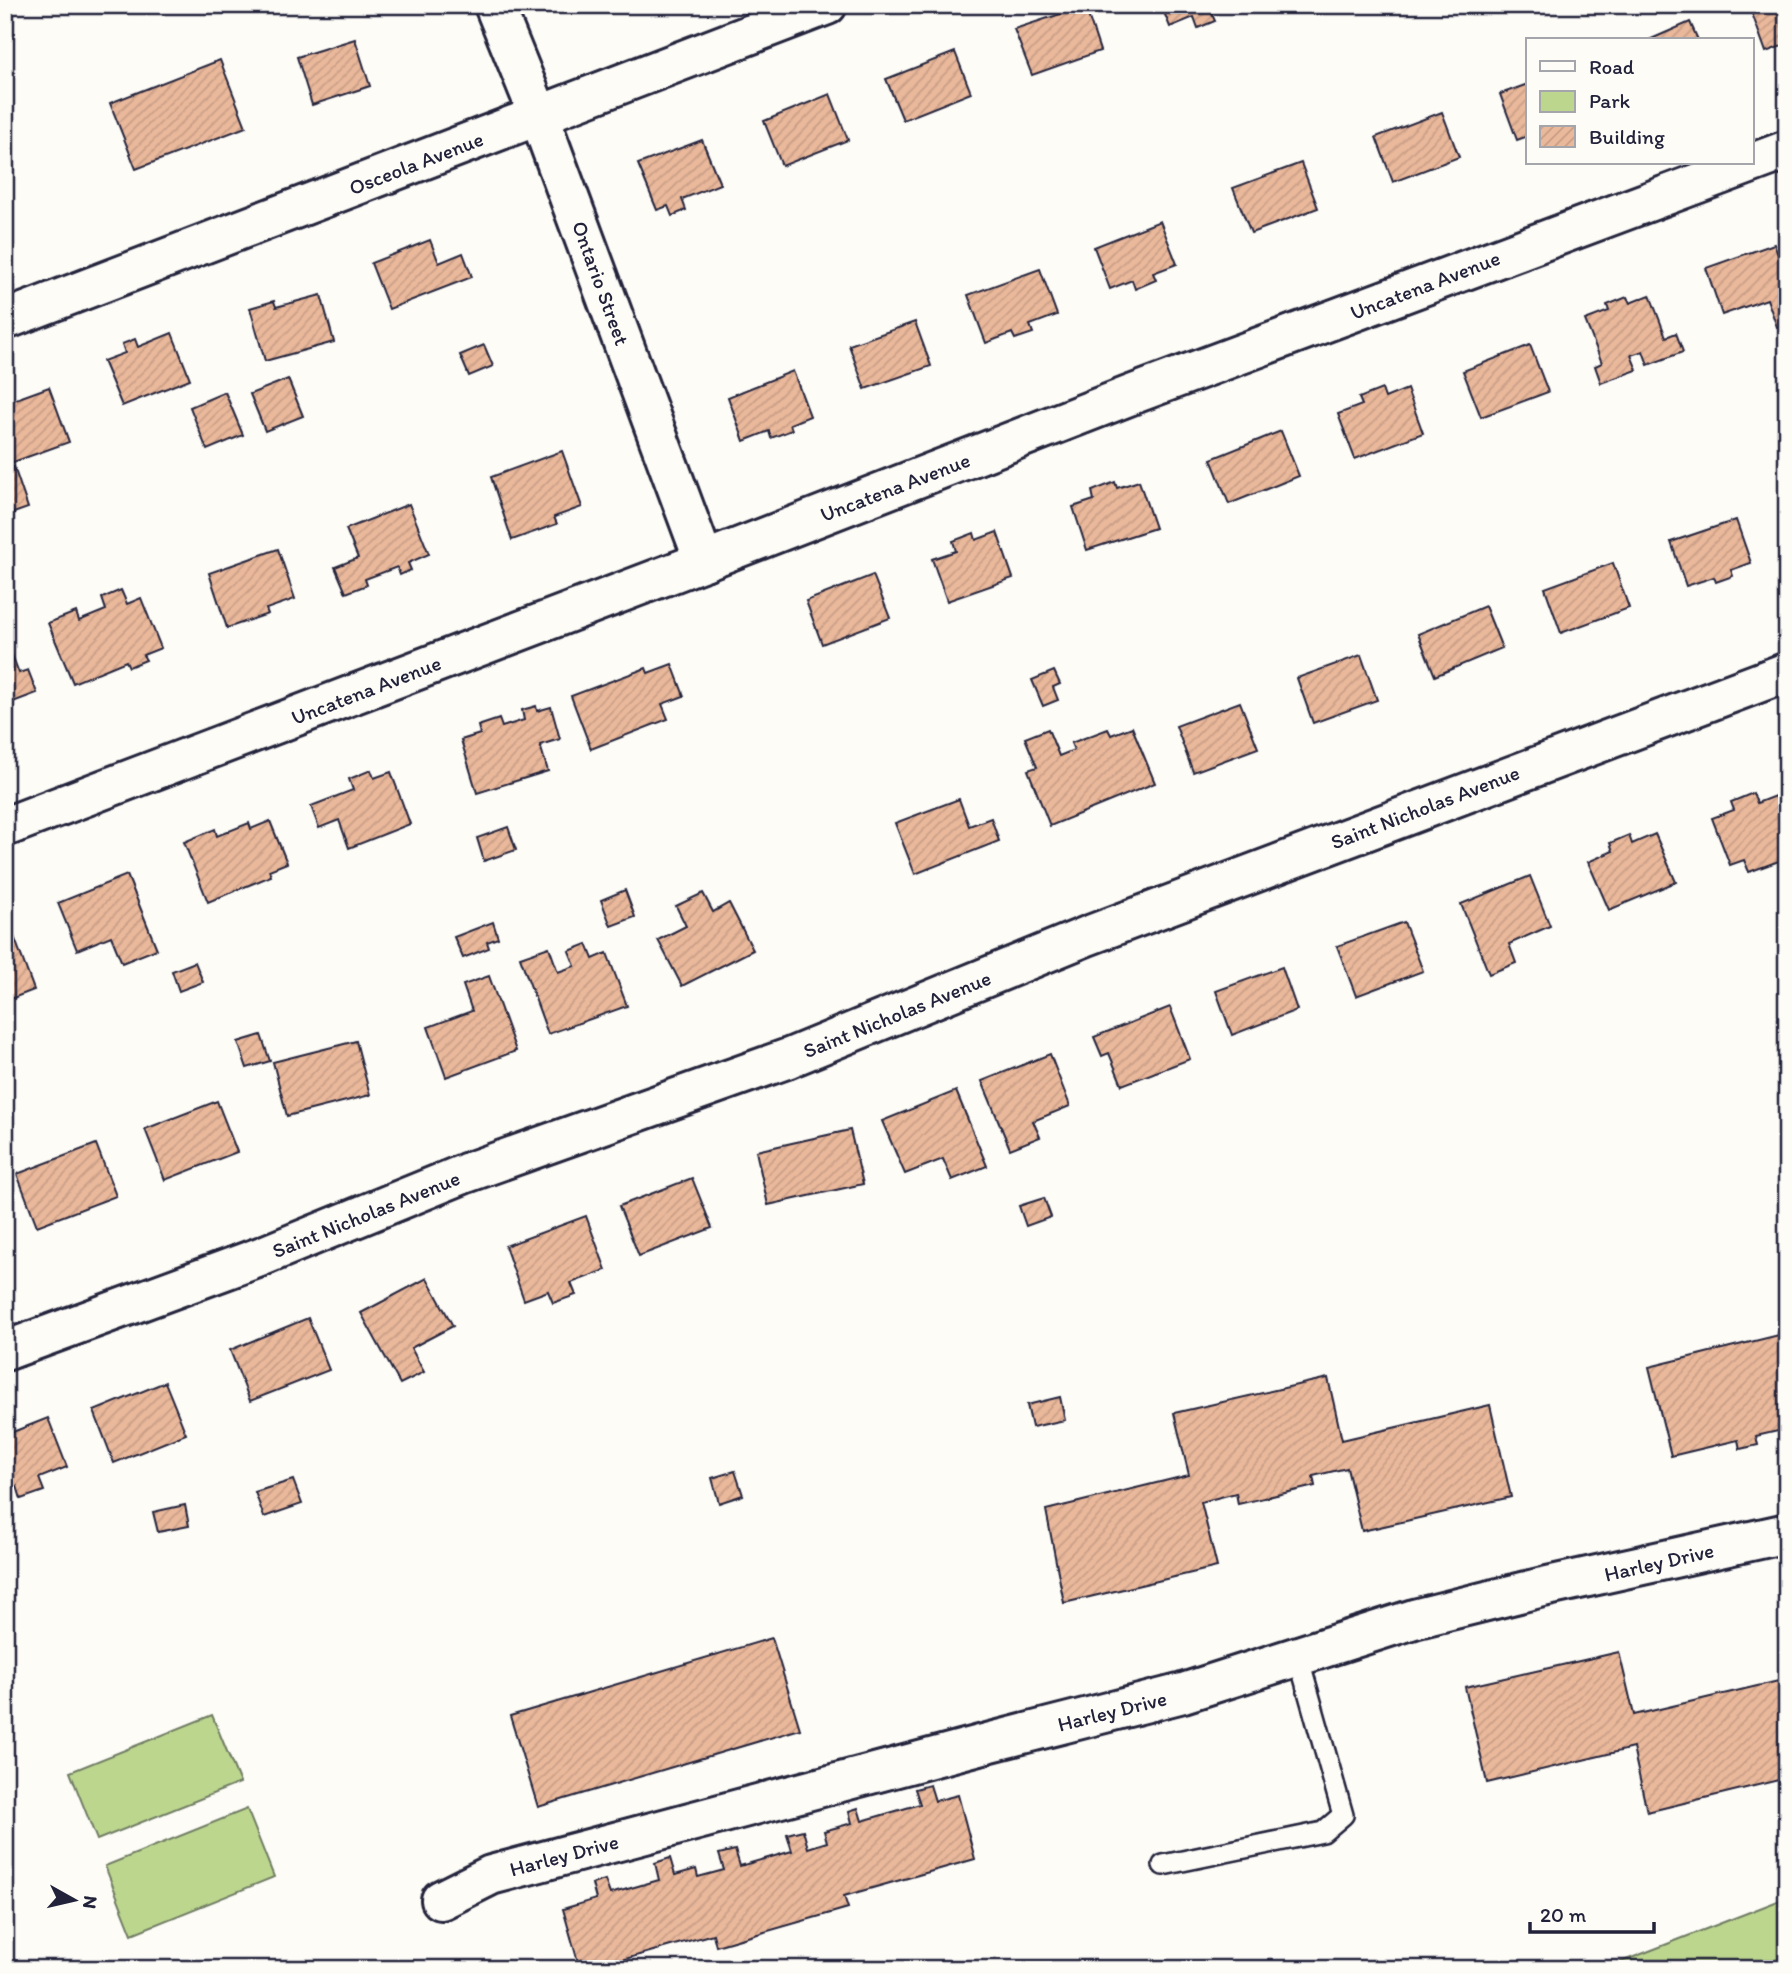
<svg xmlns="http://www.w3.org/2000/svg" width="1792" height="1974" viewBox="0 0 1792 1974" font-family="Itim,sans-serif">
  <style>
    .green { fill: #bcd68e; stroke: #6f7c64; stroke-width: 2 }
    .building { fill: url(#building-hatch); stroke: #22223b; stroke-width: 2 }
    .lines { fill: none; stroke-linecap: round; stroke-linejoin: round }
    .service-casing { stroke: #22223b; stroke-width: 24 }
    .minor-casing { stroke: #22223b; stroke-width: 44 }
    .tertiary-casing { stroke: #22223b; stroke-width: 44 }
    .service { stroke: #fdfcf7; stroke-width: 19 }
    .minor { stroke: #fdfcf7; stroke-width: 38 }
    .tertiary { stroke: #fdfcf7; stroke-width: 38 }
    .labels { text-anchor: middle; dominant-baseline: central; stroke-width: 5; stroke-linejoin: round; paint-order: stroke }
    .street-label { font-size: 21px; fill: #22223b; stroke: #fdfcf7 }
  </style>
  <defs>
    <pattern id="building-hatch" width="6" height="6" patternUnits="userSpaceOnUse" patternTransform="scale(1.75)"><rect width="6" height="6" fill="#eab89b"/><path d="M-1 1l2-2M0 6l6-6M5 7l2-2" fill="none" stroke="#c89e86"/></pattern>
  </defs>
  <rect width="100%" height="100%" fill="#fdfcf7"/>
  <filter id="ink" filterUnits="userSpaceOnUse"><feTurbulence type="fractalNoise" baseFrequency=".0143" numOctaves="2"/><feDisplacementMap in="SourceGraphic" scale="14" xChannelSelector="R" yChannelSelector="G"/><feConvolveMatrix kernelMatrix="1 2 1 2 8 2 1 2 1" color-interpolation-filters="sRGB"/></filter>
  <g filter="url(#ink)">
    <!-- green -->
    <g class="green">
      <path d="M 212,1715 L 240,1783 L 97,1840 L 70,1772 Z"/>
      <path d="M 247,1809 L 274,1877 L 132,1934 L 105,1866 Z"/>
      <path d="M 1787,1898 L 1787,1969 L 1603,1969 L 1778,1901 Z"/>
    </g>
    <!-- building -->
    <g class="building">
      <path d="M 1161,5 L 1229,5 L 1211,12 L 1215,21 L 1198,28 L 1194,17 L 1170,27 Z"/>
      <path d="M 1749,5 L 1787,5 L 1787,44 L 1766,52 Z"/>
      <path d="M 1085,6 L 1100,51 L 1032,75 L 1014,29 Z"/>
      <path d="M 1690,22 L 1698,40 L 1649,40 Z"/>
      <path d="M 355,39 L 370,86 L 312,105 L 297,57 Z"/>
      <path d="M 955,52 L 971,93 L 903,120 L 886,79 Z"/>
      <path d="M 220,60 L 246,127 L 136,169 L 110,103 Z"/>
      <path d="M 1528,84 L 1528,136 L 1517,140 L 1500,94 Z"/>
      <path d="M 830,94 L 848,140 L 782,166 L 764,121 Z"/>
      <path d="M 1442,112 L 1459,157 L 1393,182 L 1376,137 Z"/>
      <path d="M 702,140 L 720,184 L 682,199 L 686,210 L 672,216 L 668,206 L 657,210 L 638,164 Z"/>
      <path d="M 1301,163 L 1318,208 L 1251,233 L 1233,188 Z"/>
      <path d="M 1160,221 L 1177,264 L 1153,273 L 1156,280 L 1135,289 L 1132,280 L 1110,289 L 1094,247 Z"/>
      <path d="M 430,240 L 439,263 L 463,253 L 472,277 L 389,309 L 371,263 Z"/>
      <path d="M 1774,244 L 1787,279 L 1787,323 L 1777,327 L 1767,299 L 1722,315 L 1706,268 Z"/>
      <path d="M 1040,269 L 1057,315 L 1030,325 L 1033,333 L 1015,339 L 1012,333 L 986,343 L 968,295 Z"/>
      <path d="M 321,295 L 334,342 L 265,361 L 250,308 L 274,301 L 276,307 Z"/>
      <path d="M 1650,295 L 1666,337 L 1676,333 L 1683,352 L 1648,365 L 1643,351 L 1631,355 L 1637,370 L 1601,383 L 1595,366 L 1602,363 L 1585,320 L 1609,311 L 1607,305 L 1627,297 L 1630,303 Z"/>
      <path d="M 915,322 L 931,366 L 865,389 L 849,345 Z"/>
      <path d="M 172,333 L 190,379 L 122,406 L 103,361 L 125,353 L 122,344 L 135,339 L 138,347 Z"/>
      <path d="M 484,345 L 493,366 L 469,376 L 460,355 Z"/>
      <path d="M 1530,345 L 1548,392 L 1481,417 L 1463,371 Z"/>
      <path d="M 793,371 L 810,416 L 790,424 L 792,430 L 771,438 L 769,431 L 744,441 L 728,397 Z"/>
      <path d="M 288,379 L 303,416 L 265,431 L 250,394 Z"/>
      <path d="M 49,387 L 69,442 L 5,465 L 5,403 Z"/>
      <path d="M 1382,389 L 1385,398 L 1407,389 L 1423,433 L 1355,459 L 1338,414 L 1362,405 L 1359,398 Z"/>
      <path d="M 225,392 L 243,435 L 207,450 L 190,407 Z"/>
      <path d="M 1281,431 L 1299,476 L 1229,504 L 1211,459 Z"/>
      <path d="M 562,451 L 582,507 L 554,517 L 557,524 L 512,540 L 491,477 Z"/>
      <path d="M 14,467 L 28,508 L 5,516 L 5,470 Z"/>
      <path d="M 1139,481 L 1155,528 L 1087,550 L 1073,507 L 1094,500 L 1092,491 L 1115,482 L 1117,488 Z"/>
      <path d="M 409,504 L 429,554 L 408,563 L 411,570 L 400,575 L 397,567 L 365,579 L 367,585 L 346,593 L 335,567 L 358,558 L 346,529 Z"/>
      <path d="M 1736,520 L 1751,563 L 1731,570 L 1733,576 L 1716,582 L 1714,577 L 1686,586 L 1671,542 Z"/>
      <path d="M 997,532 L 1013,578 L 947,601 L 932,559 L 956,551 L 953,541 L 974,533 L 976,540 Z"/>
      <path d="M 278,549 L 295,599 L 266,609 L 268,614 L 227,628 L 209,573 Z"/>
      <path d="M 1613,563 L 1629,608 L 1561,633 L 1545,588 Z"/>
      <path d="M 873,575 L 890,618 L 822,644 L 806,601 Z"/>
      <path d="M 121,590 L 127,604 L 141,598 L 161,648 L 143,655 L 146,660 L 129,667 L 126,661 L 73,683 L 48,623 L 76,612 L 79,621 L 106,610 L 102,598 Z"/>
      <path d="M 1485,606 L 1502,648 L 1435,676 L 1418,634 Z"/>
      <path d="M 9,647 L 19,673 L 28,670 L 37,693 L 5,705 L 5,648 Z"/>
      <path d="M 1361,655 L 1377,700 L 1313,723 L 1297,678 Z"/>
      <path d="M 672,664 L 684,696 L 662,704 L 668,719 L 591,749 L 571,696 L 646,668 L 648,673 Z"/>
      <path d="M 1054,671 L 1060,684 L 1053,687 L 1058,700 L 1043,706 L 1032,680 Z"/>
      <path d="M 1240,702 L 1258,748 L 1193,772 L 1176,726 Z"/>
      <path d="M 536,706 L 537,711 L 551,707 L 560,739 L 540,745 L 548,771 L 477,793 L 461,740 L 480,734 L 478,726 L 499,719 L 502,727 L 524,720 L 522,710 Z"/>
      <path d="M 1132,727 L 1155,783 L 1050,826 L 1028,770 L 1037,767 L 1025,738 L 1048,729 L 1059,756 L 1074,750 L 1071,743 L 1108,729 L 1111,735 Z"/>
      <path d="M 371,770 L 374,778 L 391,772 L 410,824 L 349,848 L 339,820 L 319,828 L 311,806 L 353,790 L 349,779 Z"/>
      <path d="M 1753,793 L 1757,803 L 1780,794 L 1787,812 L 1787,842 L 1782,844 L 1787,858 L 1749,872 L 1744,860 L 1730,865 L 1712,818 L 1734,810 L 1731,802 Z"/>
      <path d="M 959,799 L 969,826 L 991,818 L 999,841 L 915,874 L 895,823 Z"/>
      <path d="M 270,821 L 287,863 L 269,870 L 271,876 L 208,902 L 184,842 L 215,829 L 217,836 L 249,823 L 251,829 Z"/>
      <path d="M 508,827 L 516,850 L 484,861 L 477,838 Z"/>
      <path d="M 1655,834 L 1676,882 L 1609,910 L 1588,862 L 1613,851 L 1610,843 L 1629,835 L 1632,844 Z"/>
      <path d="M 127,875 L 157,949 L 122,963 L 111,936 L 77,950 L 58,903 Z"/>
      <path d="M 1530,876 L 1550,926 L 1509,944 L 1516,963 L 1489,974 L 1461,904 Z"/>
      <path d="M 625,890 L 635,917 L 611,926 L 601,900 Z"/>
      <path d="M 703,893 L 713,912 L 729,903 L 753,950 L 682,986 L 658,940 L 686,926 L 676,906 Z"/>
      <path d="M 6,915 L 34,990 L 5,1001 L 5,916 Z"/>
      <path d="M 493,922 L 498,938 L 487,942 L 489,948 L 463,958 L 454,937 Z"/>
      <path d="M 1404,922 L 1423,971 L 1356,996 L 1337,946 Z"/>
      <path d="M 587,944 L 593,959 L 607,953 L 627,1006 L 548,1034 L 520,957 L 549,947 L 558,972 L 575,966 L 569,951 Z"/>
      <path d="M 195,962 L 203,982 L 179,991 L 172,971 Z"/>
      <path d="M 1282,967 L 1297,1010 L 1232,1035 L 1216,991 Z"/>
      <path d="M 489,976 L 516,1051 L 446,1077 L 428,1027 L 472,1011 L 463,985 Z"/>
      <path d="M 1170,1007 L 1190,1059 L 1122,1085 L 1109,1053 L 1102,1056 L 1094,1037 Z"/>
      <path d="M 261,1035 L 270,1061 L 247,1068 L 238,1042 Z"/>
      <path d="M 356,1041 L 370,1095 L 287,1116 L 273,1062 Z"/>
      <path d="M 1050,1054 L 1070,1106 L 1033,1121 L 1040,1137 L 1010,1149 L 982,1081 Z"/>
      <path d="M 956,1091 L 987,1166 L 952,1180 L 943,1159 L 905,1174 L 882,1121 Z"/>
      <path d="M 217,1101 L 237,1152 L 165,1180 L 145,1129 Z"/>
      <path d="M 850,1130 L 863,1184 L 768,1205 L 756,1151 Z"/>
      <path d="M 96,1144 L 116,1196 L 37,1226 L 17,1174 Z"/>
      <path d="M 692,1178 L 712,1228 L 639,1256 L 619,1206 Z"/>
      <path d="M 1044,1198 L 1051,1217 L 1026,1226 L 1019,1206 Z"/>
      <path d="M 586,1216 L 606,1270 L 571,1283 L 576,1295 L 553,1303 L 548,1291 L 524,1300 L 505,1246 Z"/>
      <path d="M 1787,1266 L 1787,1295 L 1780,1267 Z"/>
      <path d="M 427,1278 L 453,1326 L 411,1348 L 424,1372 L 400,1384 L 361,1313 Z"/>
      <path d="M 308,1318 L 329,1370 L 250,1401 L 230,1350 Z"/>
      <path d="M 1787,1333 L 1787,1429 L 1756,1436 L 1758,1445 L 1740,1449 L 1738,1440 L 1671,1456 L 1649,1367 Z"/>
      <path d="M 1328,1378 L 1342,1440 L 1490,1405 L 1511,1497 L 1362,1531 L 1347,1468 L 1313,1476 L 1315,1486 L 1238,1504 L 1236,1493 L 1201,1502 L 1217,1567 L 1064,1603 L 1046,1510 L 1189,1475 L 1174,1413 Z"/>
      <path d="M 165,1382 L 186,1434 L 114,1463 L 94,1411 Z"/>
      <path d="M 1060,1397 L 1065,1420 L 1032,1427 L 1027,1405 Z"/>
      <path d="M 48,1418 L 67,1467 L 39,1478 L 44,1491 L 21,1499 L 17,1486 L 5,1491 L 5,1435 Z"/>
      <path d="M 735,1471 L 743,1495 L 719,1503 L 712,1478 Z"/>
      <path d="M 293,1480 L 302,1504 L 264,1517 L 255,1492 Z"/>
      <path d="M 185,1505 L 189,1526 L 158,1532 L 153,1512 Z"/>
      <path d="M 772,1638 L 800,1729 L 538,1807 L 510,1716 Z"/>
      <path d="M 1619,1652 L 1634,1715 L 1787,1679 L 1787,1778 L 1647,1812 L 1633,1748 L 1487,1783 L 1465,1687 Z"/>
      <path d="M 930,1785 L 935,1801 L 958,1795 L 975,1859 L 844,1896 L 848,1908 L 716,1946 L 713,1934 L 590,1969 L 580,1969 L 563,1909 L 596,1899 L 592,1884 L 605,1880 L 610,1894 L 659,1880 L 655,1863 L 670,1858 L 675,1875 L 696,1869 L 698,1877 L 724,1870 L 719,1854 L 735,1850 L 740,1866 L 792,1851 L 787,1834 L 803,1830 L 808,1848 L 827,1842 L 824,1831 L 852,1823 L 849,1811 L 858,1808 L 862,1821 L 920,1804 L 915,1789 Z"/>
    </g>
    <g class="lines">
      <defs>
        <path id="service" d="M 1163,1865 L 1323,1832 L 1343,1815 L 1298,1656"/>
        <g id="minor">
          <path d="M 494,5 L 539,116 L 704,561"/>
          <path d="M 5,320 L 827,5"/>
          <path d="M 5,827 L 704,561 L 1131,395 L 1787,150"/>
          <path d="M 441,1900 L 491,1875 L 991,1742 L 1183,1693 L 1414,1619 L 1543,1587 L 1787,1533"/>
        </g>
        <path id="tertiary" d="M 5,1351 L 260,1257 L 466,1173 L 789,1058 L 1087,936 L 1787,672"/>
      </defs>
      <!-- service casing -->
      <use href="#service" class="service-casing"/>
      <!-- minor casing -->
      <use href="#minor" class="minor-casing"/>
      <!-- tertiary casing -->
      <use href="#tertiary" class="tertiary-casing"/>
      <!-- service -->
      <use href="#service" class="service"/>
      <!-- minor -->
      <use href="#minor" class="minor"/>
      <!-- tertiary -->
      <use href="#tertiary" class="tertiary"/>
    </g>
  </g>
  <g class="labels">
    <!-- street labels -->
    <g class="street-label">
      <text transform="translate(416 163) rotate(-21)">Osceola Avenue</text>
      <text transform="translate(601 283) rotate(70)">Ontario Street</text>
      <text transform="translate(1425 285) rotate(-21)">Uncatena Avenue</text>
      <text transform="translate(895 487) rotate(-21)">Uncatena Avenue</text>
      <text transform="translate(366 690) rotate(-21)">Uncatena Avenue</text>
      <text transform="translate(1425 807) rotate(-21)">Saint Nicholas Avenue</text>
      <text transform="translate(897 1014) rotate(-22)">Saint Nicholas Avenue</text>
      <text transform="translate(366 1214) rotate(-22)">Saint Nicholas Avenue</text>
      <text transform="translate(1659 1562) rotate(-13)">Harley Drive</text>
      <text transform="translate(1112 1711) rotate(-14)">Harley Drive</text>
      <text transform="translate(564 1855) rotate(-15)">Harley Drive</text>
    </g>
  </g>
  <!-- margin -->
  <rect width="1792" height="1974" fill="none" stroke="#fdfcf7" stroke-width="28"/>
  <rect x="14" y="14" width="1764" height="1946" fill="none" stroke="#22223b" stroke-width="2.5" filter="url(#ink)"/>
  <!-- legend -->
  <rect x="1526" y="38" width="228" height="126" fill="#fdfcf7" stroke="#a5a5ac" stroke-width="2"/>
  <rect x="1540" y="61" width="35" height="10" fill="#fdfcf7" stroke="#a5a5ac" stroke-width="2"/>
  <text x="1589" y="74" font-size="21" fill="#22223b">Road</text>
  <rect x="1540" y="91" width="35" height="21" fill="#bcd68e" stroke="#a5a5ac" stroke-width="2"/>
  <text x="1589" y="108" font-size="21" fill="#22223b">Park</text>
  <rect x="1540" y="126" width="35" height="21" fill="url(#building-hatch)" stroke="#a5a5ac" stroke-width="2"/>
  <text x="1589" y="144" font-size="21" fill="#22223b">Building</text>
  <!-- north arrow -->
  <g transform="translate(74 1900) rotate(98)" stroke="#fdfcf7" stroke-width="5" paint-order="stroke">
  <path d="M0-5L12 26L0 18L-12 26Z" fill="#22223b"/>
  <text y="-10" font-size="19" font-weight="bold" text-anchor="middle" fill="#22223b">N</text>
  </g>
  <!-- scale -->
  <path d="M1530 1922v10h124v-10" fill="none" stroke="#22223b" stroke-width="3.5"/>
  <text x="1540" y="1922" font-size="21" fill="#22223b" stroke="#fdfcf7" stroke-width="5" paint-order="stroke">20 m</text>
</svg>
